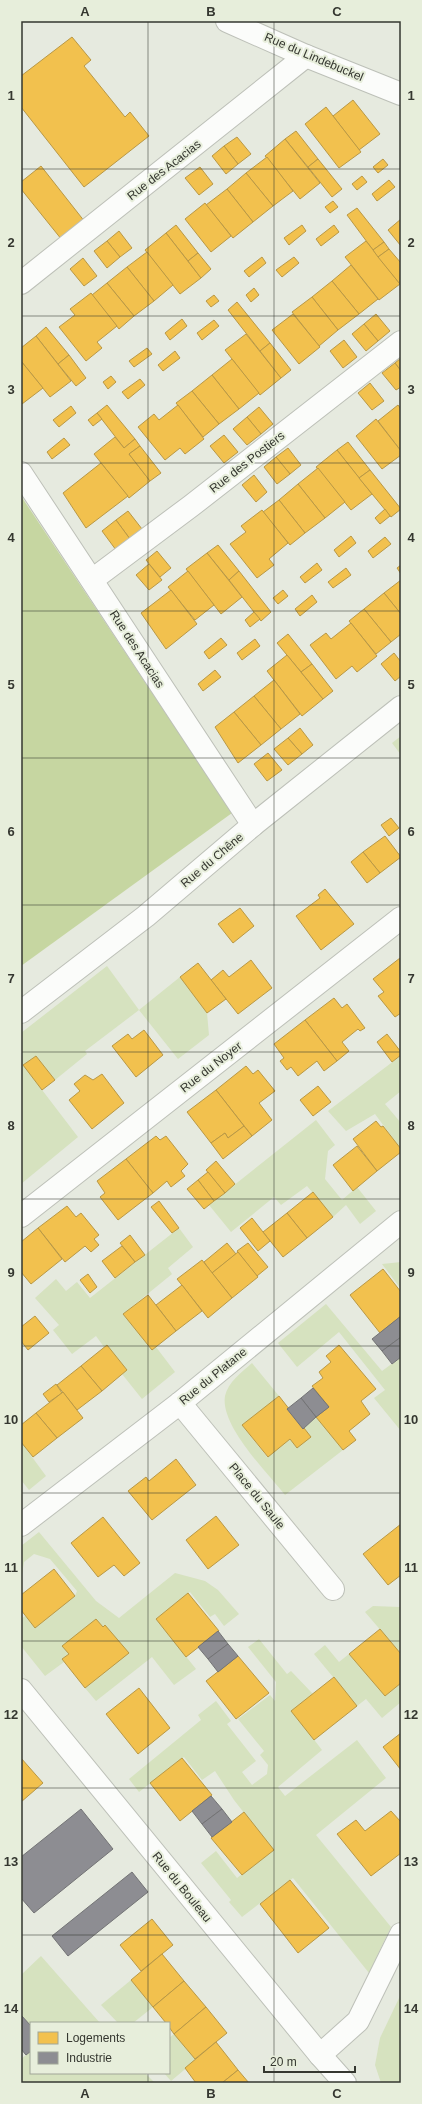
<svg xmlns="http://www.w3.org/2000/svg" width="422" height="2104" viewBox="0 0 422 2104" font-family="Helvetica,sans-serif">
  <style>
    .green { fill: #d6e2bf }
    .forest { fill: #c6d6a1 }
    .homes { fill: #f2c14e; stroke: #b99845 }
    .industry { fill: #8d8d92; stroke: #737375 }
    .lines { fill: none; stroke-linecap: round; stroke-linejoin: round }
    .minor-casing { stroke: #bdc0b8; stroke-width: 24 }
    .minor { stroke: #fbfcfa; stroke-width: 22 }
    .grid { fill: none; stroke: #353730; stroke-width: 1; stroke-opacity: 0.55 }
    .labels { text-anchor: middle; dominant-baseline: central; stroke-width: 4; stroke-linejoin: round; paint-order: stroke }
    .street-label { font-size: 12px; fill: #353730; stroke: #e7eedb }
    .neatline { fill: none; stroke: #353730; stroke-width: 1.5 }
    .grid-label { font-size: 13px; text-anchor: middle; font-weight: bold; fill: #353730 }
  </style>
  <rect width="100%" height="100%" fill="#e6eadf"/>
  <!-- green -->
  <g class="green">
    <path d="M 401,736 L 401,755 L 392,743 Z"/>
    <path d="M 107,966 L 139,1010 L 180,977 L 207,1013 L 209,1035 L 178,1059 L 139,1010 L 85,1051 L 87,1054 L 55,1080 L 36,1056 L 23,1065 L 78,1137 L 21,1184 L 21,1033 Z"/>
    <path d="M 399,1057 L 401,1060 L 401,1091 L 385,1104 L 401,1123 L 401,1149 L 375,1114 L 346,1131 L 328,1111 Z"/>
    <path d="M 316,1120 L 335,1145 L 328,1151 L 325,1179 L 342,1200 L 357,1187 L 376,1211 L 360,1224 L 346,1205 L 333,1217 L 307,1186 L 281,1205 L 274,1197 L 231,1232 L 209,1205 Z"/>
    <path d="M 179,1228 L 193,1247 L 168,1268 L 172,1274 L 123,1314 L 152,1350 L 156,1347 L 175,1372 L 142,1399 L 122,1374 L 127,1370 L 107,1345 L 104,1347 L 96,1336 L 72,1354 L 53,1330 L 59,1325 L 35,1298 L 56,1279 L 66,1291 L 77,1282 L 90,1298 Z"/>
    <path d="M 401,1262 L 401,1289 L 382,1264 Z"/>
    <path d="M 326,1304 L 382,1371 L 401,1357 L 401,1431 L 374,1398 L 385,1390 L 339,1332 L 297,1367 L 278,1343 Z"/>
    <path d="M 252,1363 L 279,1396 L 242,1425 L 267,1457 L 290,1439 L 297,1448 L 310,1437 L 304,1427 L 316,1417 L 343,1450 L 285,1495 C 267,1472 220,1426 225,1396 C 228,1382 242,1372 252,1363 Z"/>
    <path d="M 21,1442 L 46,1476 L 29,1490 L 21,1480 Z"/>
    <path d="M 39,1532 L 96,1601 L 119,1618 L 175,1573 L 205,1581 L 218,1590 L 239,1614 L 224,1626 L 215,1614 L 210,1617 L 190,1592 L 156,1619 L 196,1669 L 174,1685 L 152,1657 L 96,1701 L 85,1688 L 128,1653 L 105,1625 L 63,1646 L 69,1654 L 62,1659 L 64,1662 L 45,1676 L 21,1646 L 21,1619 L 25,1616 L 35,1628 L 75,1596 L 77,1591 L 50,1559 L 34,1554 L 24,1562 L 21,1581 L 21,1546 Z"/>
    <path d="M 373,1606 L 400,1607 L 401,1609 L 401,1654 L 365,1612 Z"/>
    <path d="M 259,1639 L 287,1674 L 291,1671 L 313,1694 L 292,1711 L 322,1750 L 278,1787 L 285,1796 L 357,1740 L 386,1778 L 316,1835 L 391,1927 L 369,1973 L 293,1878 L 242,1917 L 229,1902 L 231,1900 L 201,1863 L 216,1851 L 237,1878 L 273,1850 L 234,1800 L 215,1771 L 202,1780 L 184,1757 L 139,1792 L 129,1779 L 201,1720 L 198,1715 L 216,1701 L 231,1721 L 227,1724 L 256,1761 L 242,1772 L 252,1785 L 267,1774 L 268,1765 L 260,1755 L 264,1751 L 238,1719 L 270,1695 L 275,1701 L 276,1682 L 248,1647 Z"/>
    <path d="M 325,1645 L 339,1662 L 349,1654 L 385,1696 L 401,1683 L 401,1702 L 382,1718 L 366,1699 L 357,1706 L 314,1654 Z"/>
    <path d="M 41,1956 L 100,2023 L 31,2023 L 31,2026 L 21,2015 L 21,1975 Z"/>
    <path d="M 131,1980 L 153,2007 L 133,2023 L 118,2023 L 101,2005 Z"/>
    <path d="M 401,1994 L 401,2083 L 381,2083 L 375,2065 L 380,2038 Z"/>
    <path d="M 174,2034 L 196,2060 L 171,2081 L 164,2073 L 169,2073 L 169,2038 Z"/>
    <path d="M 31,2051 L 31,2073 L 145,2073 L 155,2083 L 21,2083 L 21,2059 Z"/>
  </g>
  <!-- forest -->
  <path class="forest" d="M 21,496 L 232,813 L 21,966 Z"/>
  <!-- homes -->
  <g class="homes">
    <path d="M 72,37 L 91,60 L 84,66 L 125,117 L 130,112 L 149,136 L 84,187 L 21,107 L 21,76 Z"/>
    <path d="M 353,100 L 380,134 L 359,150 L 333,116 Z"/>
    <path d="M 326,107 L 361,152 L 339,168 L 305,124 Z"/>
    <path d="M 296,131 L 318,159 L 308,167 L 285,139 Z"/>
    <path d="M 237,137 L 251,154 L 238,164 L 224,146 Z"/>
    <path d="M 285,139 L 320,183 L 300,199 L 265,156 Z"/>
    <path d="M 224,146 L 238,164 L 226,174 L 212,156 Z"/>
    <path d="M 267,157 L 293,191 L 273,206 L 246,173 Z"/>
    <path d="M 318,159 L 342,189 L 332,197 L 308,167 Z"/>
    <path d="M 383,159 L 388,165 L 378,173 L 373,167 Z"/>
    <path d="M 41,166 L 85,222 L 62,240 L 21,189 L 21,182 Z"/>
    <path d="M 200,167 L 213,184 L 199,195 L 185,178 Z"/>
    <path d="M 246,173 L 273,206 L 253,222 L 227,189 Z"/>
    <path d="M 362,176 L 367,182 L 357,190 L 352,184 Z"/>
    <path d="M 389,180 L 395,187 L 377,201 L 372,194 Z"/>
    <path d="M 227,189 L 253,222 L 233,238 L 206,205 Z"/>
    <path d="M 333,201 L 338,207 L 330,213 L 325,207 Z"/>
    <path d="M 205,203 L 231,236 L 211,252 L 185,219 Z"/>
    <path d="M 357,208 L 384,242 L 373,250 L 347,215 Z"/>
    <path d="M 401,219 L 401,246 L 388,230 Z"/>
    <path d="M 176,225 L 198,253 L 188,261 L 166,233 Z"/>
    <path d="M 302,225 L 306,231 L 289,245 L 284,238 Z"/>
    <path d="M 334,225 L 339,232 L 321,246 L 316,239 Z"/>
    <path d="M 119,231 L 132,248 L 120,257 L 107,241 Z"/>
    <path d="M 166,233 L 201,278 L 180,294 L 145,250 Z"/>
    <path d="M 107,241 L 120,257 L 107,268 L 94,251 Z"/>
    <path d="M 366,241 L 400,284 L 379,300 L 345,257 Z"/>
    <path d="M 384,242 L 389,249 L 378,257 L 373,250 Z"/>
    <path d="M 389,249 L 401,263 L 400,284 L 378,257 Z"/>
    <path d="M 147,252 L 173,285 L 154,301 L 127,267 Z"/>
    <path d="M 198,253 L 211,269 L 201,278 L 188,261 Z"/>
    <path d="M 262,257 L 266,263 L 249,277 L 244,271 Z"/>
    <path d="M 294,257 L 299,263 L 282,277 L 276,270 Z"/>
    <path d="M 83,258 L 97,276 L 84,286 L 70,269 Z"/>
    <path d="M 351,265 L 378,299 L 359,314 L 332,281 Z"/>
    <path d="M 127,267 L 154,301 L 134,316 L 107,283 Z"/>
    <path d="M 332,281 L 359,314 L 338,330 L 312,297 Z"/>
    <path d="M 107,283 L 134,316 L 119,329 L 92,295 Z"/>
    <path d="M 254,288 L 259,295 L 251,302 L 246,295 Z"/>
    <path d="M 91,293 L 117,326 L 97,342 L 102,348 L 86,361 L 59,327 L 75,315 L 70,309 Z"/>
    <path d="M 214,295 L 219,301 L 211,307 L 206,301 Z"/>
    <path d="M 312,297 L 338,330 L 319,346 L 292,312 Z"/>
    <path d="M 237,302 L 270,343 L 260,351 L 228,310 Z"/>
    <path d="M 293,314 L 320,347 L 299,364 L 272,330 Z"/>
    <path d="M 376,314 L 390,331 L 378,341 L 364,324 Z"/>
    <path d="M 182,319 L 187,326 L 170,340 L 165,333 Z"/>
    <path d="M 214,320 L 219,326 L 202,340 L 197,333 Z"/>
    <path d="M 364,324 L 378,341 L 366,351 L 352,334 Z"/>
    <path d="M 46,327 L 69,355 L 58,364 L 36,336 Z"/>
    <path d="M 246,334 L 281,378 L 260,395 L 225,350 Z"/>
    <path d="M 36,336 L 71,381 L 50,397 L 21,361 L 21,348 Z"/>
    <path d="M 344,340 L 357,357 L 343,368 L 330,351 Z"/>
    <path d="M 270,343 L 291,370 L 281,378 L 260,351 Z"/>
    <path d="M 147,348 L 152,354 L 134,367 L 129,361 Z"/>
    <path d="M 175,351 L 180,358 L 163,371 L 158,365 Z"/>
    <path d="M 69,355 L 86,378 L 76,386 L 58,364 Z"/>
    <path d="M 401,358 L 401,371 L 395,363 Z"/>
    <path d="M 232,359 L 259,393 L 239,409 L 212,375 Z"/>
    <path d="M 21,361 L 43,388 L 22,404 L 21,403 Z"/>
    <path d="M 395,363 L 401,371 L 401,387 L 396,390 L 382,373 Z"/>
    <path d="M 212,375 L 239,409 L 219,424 L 192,391 Z"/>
    <path d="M 111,376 L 116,382 L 108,389 L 103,382 Z"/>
    <path d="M 140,379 L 145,385 L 128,399 L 122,392 Z"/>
    <path d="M 370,383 L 384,401 L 372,410 L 358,393 Z"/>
    <path d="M 192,391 L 219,424 L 203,437 L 176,403 Z"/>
    <path d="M 107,405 L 135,439 L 124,448 L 97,413 Z"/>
    <path d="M 178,405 L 204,439 L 185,454 L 180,448 L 165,460 L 138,427 L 154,414 L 159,420 Z"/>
    <path d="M 398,405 L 401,409 L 401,451 L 378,421 Z"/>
    <path d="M 71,406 L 76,413 L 59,427 L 53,420 Z"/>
    <path d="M 259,407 L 273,424 L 261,434 L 247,417 Z"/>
    <path d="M 97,413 L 102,419 L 93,426 L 88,420 Z"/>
    <path d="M 247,417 L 261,434 L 247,445 L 233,429 Z"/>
    <path d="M 376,419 L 401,451 L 401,455 L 382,469 L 356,436 Z"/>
    <path d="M 224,435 L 238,452 L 224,463 L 210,446 Z"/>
    <path d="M 115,437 L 124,448 L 135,439 L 140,446 L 129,454 L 150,481 L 129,498 L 94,454 Z"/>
    <path d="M 64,438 L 70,445 L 52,459 L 47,452 Z"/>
    <path d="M 348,442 L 370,470 L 359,478 L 337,450 Z"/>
    <path d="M 140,446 L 161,473 L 150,481 L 129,454 Z"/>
    <path d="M 288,448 L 301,465 L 290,474 L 276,457 Z"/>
    <path d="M 337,450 L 372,494 L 351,510 L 316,467 Z"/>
    <path d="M 276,457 L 290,474 L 277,484 L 264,467 Z"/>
    <path d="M 101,463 L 128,496 L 86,528 L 63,493 Z"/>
    <path d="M 318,468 L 345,502 L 325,518 L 298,484 Z"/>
    <path d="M 370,470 L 401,509 L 391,517 L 359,478 Z"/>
    <path d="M 254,475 L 267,492 L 256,502 L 242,485 Z"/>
    <path d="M 298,484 L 325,518 L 305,533 L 279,500 Z"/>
    <path d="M 279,500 L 305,533 L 290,545 L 263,512 Z"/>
    <path d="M 385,509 L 390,516 L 380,524 L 375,518 Z"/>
    <path d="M 262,510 L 288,543 L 269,559 L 274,565 L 257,578 L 230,544 L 246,532 L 241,526 Z"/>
    <path d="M 128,511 L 142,529 L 130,539 L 116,520 Z"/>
    <path d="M 116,520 L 130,539 L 116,550 L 102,531 Z"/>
    <path d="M 351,536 L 356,543 L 339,557 L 334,550 Z"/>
    <path d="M 385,537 L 391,544 L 373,558 L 368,551 Z"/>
    <path d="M 218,545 L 239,571 L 229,580 L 207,553 Z"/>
    <path d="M 157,551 L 171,568 L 160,577 L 146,560 Z"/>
    <path d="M 207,553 L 242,597 L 221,614 L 186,569 Z"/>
    <path d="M 317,563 L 322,570 L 305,583 L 300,577 Z"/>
    <path d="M 149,564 L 162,580 L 149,590 L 136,575 Z"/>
    <path d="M 401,565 L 401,574 L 397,568 Z"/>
    <path d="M 346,568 L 351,575 L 333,588 L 328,582 Z"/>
    <path d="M 188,571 L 214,605 L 195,620 L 168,587 Z"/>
    <path d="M 239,571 L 271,612 L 261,621 L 229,580 Z"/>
    <path d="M 401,580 L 401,614 L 384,593 Z"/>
    <path d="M 171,590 L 197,624 L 166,649 L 141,613 Z"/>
    <path d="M 283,590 L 288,596 L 278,604 L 273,598 Z"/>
    <path d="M 384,593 L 401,614 L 401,634 L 391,642 L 364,609 Z"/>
    <path d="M 312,595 L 317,602 L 300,616 L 295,609 Z"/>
    <path d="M 364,609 L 391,642 L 376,654 L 349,621 Z"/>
    <path d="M 254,612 L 260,619 L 250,627 L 245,620 Z"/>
    <path d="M 351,623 L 377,656 L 357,672 L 352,666 L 336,679 L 310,645 L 326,633 L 331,639 Z"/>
    <path d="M 288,634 L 312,664 L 301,672 L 277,643 Z"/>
    <path d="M 221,638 L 227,645 L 209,659 L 204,652 Z"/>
    <path d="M 255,639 L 260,646 L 242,660 L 237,653 Z"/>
    <path d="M 394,653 L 401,662 L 401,676 L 395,681 L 381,664 Z"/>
    <path d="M 287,655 L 323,699 L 302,716 L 267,671 Z"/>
    <path d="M 312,664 L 333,691 L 323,699 L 301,672 Z"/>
    <path d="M 215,670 L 221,677 L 203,691 L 198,684 Z"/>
    <path d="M 274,680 L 300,714 L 281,729 L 254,696 Z"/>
    <path d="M 254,696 L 281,729 L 261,745 L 234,712 Z"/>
    <path d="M 234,712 L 261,745 L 238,763 L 215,727 Z"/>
    <path d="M 300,728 L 313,745 L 302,754 L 288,738 Z"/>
    <path d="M 288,738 L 302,754 L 288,765 L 274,749 Z"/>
    <path d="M 268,753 L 282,770 L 267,781 L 254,764 Z"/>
    <path d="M 391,818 L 399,828 L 389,836 L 381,825 Z"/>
    <path d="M 385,836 L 401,857 L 380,873 L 363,852 Z"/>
    <path d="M 363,852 L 380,873 L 367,883 L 351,862 Z"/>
    <path d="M 325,889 L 354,924 L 321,950 L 296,916 L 320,898 L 318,895 Z"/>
    <path d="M 240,908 L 254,926 L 233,943 L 218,924 Z"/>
    <path d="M 400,958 L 401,1013 L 395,1017 L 378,996 L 384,992 L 373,979 Z"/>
    <path d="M 251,960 L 272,988 L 238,1014 L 211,980 L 223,970 L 229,977 Z"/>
    <path d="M 198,963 L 226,999 L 207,1013 L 180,977 Z"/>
    <path d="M 334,998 L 342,1008 L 347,1004 L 365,1028 L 360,1031 L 358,1029 L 342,1042 L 349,1051 L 337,1061 L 305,1020 Z"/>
    <path d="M 305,1020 L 337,1061 L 324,1071 L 317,1061 L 298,1076 L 291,1067 L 287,1070 L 280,1061 L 284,1058 L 274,1044 Z"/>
    <path d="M 144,1030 L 163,1055 L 136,1077 L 112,1046 L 128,1034 L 132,1039 Z"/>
    <path d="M 387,1034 L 401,1052 L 401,1055 L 392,1062 L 377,1042 Z"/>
    <path d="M 36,1056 L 55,1080 L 42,1090 L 23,1065 Z"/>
    <path d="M 246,1066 L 253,1074 L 258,1070 L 275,1091 L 259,1103 L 272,1120 L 252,1136 L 216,1090 Z"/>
    <path d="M 102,1074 L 124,1103 L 92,1129 L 69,1100 L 80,1091 L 74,1084 L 85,1075 L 93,1080 Z"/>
    <path d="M 318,1086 L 331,1102 L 313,1116 L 300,1100 Z"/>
    <path d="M 216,1090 L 244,1126 L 228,1138 L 225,1133 L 211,1143 L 187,1112 Z"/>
    <path d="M 376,1121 L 381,1127 L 383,1126 L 401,1149 L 401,1152 L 377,1171 L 353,1139 Z"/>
    <path d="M 244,1126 L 252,1136 L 223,1159 L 211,1143 L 225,1133 L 228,1138 Z"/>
    <path d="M 156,1136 L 160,1140 L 166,1136 L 188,1164 L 181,1171 L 185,1176 L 171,1187 L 167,1181 L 153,1193 L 126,1159 Z"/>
    <path d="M 357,1146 L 377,1171 L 353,1191 L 333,1165 Z"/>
    <path d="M 126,1159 L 153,1193 L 118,1220 L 100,1197 L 105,1193 L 97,1181 Z"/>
    <path d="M 216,1161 L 235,1184 L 225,1193 L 206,1170 Z"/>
    <path d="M 208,1172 L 225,1193 L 214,1201 L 198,1180 Z"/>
    <path d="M 198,1180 L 214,1201 L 204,1209 L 187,1189 Z"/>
    <path d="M 313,1192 L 333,1217 L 307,1238 L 287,1213 Z"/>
    <path d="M 159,1201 L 179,1228 L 172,1233 L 151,1207 Z"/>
    <path d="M 67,1206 L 76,1217 L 81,1213 L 99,1235 L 94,1239 L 99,1245 L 91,1252 L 85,1246 L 65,1262 L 38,1228 Z"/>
    <path d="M 287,1213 L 307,1238 L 283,1257 L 263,1232 Z"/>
    <path d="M 252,1218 L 270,1241 L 258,1251 L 240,1228 Z"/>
    <path d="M 38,1228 L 62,1259 L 31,1284 L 21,1272 L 21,1242 Z"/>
    <path d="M 130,1235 L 145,1255 L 135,1262 L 120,1243 Z"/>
    <path d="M 227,1243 L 236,1254 L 212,1273 L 204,1262 Z"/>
    <path d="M 248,1243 L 268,1267 L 257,1276 L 237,1251 Z"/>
    <path d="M 122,1246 L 135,1262 L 115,1278 L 102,1261 Z"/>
    <path d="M 238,1252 L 258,1277 L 232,1298 L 212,1273 Z"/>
    <path d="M 202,1260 L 232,1298 L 208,1318 L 177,1279 Z"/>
    <path d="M 383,1269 L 401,1292 L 401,1316 L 380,1333 L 350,1295 Z"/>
    <path d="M 88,1274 L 97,1287 L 90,1293 L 80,1280 Z"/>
    <path d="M 182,1285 L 202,1311 L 176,1331 L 156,1305 Z"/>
    <path d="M 148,1295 L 176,1331 L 152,1350 L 123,1314 Z"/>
    <path d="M 35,1316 L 49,1333 L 28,1350 L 21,1341 L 21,1327 Z"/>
    <path d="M 107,1345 L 127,1370 L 102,1391 L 81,1366 Z"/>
    <path d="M 339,1345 L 376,1389 L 361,1401 L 370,1414 L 349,1431 L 356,1440 L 343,1450 L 316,1417 L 329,1407 L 312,1386 L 323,1378 L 319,1372 L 331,1362 L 326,1356 Z"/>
    <path d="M 81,1366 L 102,1391 L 77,1410 L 57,1385 Z"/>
    <path d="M 56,1384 L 62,1393 L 49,1402 L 43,1394 Z"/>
    <path d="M 63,1392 L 83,1418 L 57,1438 L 36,1413 Z"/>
    <path d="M 279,1396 L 311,1437 L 297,1448 L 290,1439 L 268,1457 L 242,1425 Z"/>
    <path d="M 36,1413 L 57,1438 L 33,1457 L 21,1442 L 21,1425 Z"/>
    <path d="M 176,1459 L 196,1485 L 152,1520 L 128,1491 L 146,1477 L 149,1481 Z"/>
    <path d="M 216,1516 L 239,1545 L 208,1569 L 186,1540 Z"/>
    <path d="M 103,1517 L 140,1563 L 124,1576 L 114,1565 L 98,1577 L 71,1543 Z"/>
    <path d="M 401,1524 L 401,1575 L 388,1585 L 363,1554 Z"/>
    <path d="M 54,1569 L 75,1596 L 35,1628 L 21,1610 L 21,1595 Z"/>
    <path d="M 188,1593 L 219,1631 L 186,1657 L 156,1619 Z"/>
    <path d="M 96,1619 L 103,1627 L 105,1625 L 129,1653 L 85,1688 L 62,1659 L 69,1654 L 62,1646 Z"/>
    <path d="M 380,1629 L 401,1654 L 401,1683 L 385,1696 L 349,1654 Z"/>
    <path d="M 238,1656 L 269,1693 L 236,1719 L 206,1681 Z"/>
    <path d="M 334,1677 L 357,1706 L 314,1740 L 291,1711 Z"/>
    <path d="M 139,1688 L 170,1728 L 138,1754 L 106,1714 Z"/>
    <path d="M 401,1733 L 401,1770 L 383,1747 Z"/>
    <path d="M 21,1758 L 43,1783 L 21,1802 Z"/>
    <path d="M 182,1758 L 212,1795 L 180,1821 L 150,1783 Z"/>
    <path d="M 391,1811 L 401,1822 L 401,1853 L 371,1876 L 337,1834 L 356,1820 L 365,1831 Z"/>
    <path d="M 244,1812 L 274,1850 L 242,1875 L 211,1838 Z"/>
    <path d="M 290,1880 L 329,1928 L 298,1953 L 260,1904 Z"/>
    <path d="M 152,1919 L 173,1945 L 141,1971 L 120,1945 Z"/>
    <path d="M 162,1954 L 184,1981 L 153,2007 L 131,1980 Z"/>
    <path d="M 184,1981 L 206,2007 L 174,2034 L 169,2027 L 169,2023 L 166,2023 L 153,2007 Z"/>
    <path d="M 206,2007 L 227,2033 L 195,2059 L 174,2034 Z"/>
    <path d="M 216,2042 L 238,2070 L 222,2083 L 196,2083 L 185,2068 Z"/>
    <path d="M 238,2070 L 249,2083 L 222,2083 Z"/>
  </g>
  <!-- industry -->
  <g class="industry">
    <path d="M 401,1316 L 401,1337 L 382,1351 L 372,1339 Z"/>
    <path d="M 401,1337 L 401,1357 L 392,1364 L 382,1351 Z"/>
    <path d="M 313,1388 L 329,1407 L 316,1417 L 301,1398 Z"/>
    <path d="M 301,1398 L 316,1417 L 303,1429 L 287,1409 Z"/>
    <path d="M 218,1631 L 228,1644 L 208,1659 L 198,1647 Z"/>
    <path d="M 228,1644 L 238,1656 L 218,1672 L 208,1659 Z"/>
    <path d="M 211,1796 L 222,1809 L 202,1824 L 192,1811 Z"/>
    <path d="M 81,1809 L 113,1849 L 34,1913 L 21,1898 L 21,1857 Z"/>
    <path d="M 222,1809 L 232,1822 L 212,1837 L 202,1824 Z"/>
    <path d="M 132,1872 L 148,1892 L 68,1956 L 52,1936 Z"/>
    <path d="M 21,2015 L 31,2026 L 31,2051 L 26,2055 L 21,2049 Z"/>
  </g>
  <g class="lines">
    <defs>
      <g id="minor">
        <path d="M 227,21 L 306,56 L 401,94"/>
        <path d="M 21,283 L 306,56"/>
        <path d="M 21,473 L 253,825"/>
        <path d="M 92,580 L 191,506 L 401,342"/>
        <path d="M 21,1012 L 146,916 L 253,825 L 401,707"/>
        <path d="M 21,1216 L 401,918"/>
        <path d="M 180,1403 L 333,1589"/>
        <path d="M 21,1525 L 180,1403 L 401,1222"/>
        <path d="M 21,1690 L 320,2055 L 345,2083"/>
        <path d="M 320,2055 L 358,2021 L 401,1934"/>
      </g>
    </defs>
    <!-- minor casing -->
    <use href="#minor" class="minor-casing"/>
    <!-- minor -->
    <use href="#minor" class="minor"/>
  </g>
  <!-- grid -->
  <path class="grid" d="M 148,21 L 148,2023M 274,21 L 274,2083M 21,169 L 401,169M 21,316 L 401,316M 21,463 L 401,463M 21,611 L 401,611M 21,758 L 401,758M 21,905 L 401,905M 21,1052 L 401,1052M 21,1199 L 401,1199M 21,1346 L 401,1346M 21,1493 L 401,1493M 21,1641 L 401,1641M 21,1788 L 401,1788M 21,1935 L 401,1935M 148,2073 L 148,2083"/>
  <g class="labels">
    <!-- street labels -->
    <g class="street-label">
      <text transform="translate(314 57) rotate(23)">Rue du Lindebuckel</text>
      <text transform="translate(164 170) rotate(-38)">Rue des Acacias</text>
      <text transform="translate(247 462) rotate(-38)">Rue des Postiers</text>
      <text transform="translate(137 649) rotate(57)">Rue des Acacias</text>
      <text transform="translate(212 860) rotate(-40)">Rue du Chêne</text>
      <text transform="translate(211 1067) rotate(-38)">Rue du Noyer</text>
      <text transform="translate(213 1376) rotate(-39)">Rue du Platane</text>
      <text transform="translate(257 1496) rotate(51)">Place du Saule</text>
      <text transform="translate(182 1887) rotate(51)">Rue du Bouleau</text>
    </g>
  </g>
  <!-- border -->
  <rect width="422" height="2104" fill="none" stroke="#e7eedb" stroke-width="44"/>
  <!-- legend -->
  <rect x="30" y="2022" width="140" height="52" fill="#e7eedb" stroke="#a0a597"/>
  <rect x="38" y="2032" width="20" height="12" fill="#f2c14e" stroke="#a0a597"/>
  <text x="66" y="2042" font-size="12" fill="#353730">Logements</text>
  <rect x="38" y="2052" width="20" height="12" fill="#8d8d92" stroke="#a0a597"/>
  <text x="66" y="2062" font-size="12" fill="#353730">Industrie</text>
  <!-- scale -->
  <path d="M264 2066v6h91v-6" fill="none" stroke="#353730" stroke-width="2"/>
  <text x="270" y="2066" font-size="12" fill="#353730" stroke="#e7eedb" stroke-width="3" paint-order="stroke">20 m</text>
  <rect x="22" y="22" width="378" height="2060" class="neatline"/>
  <g class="grid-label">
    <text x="85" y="16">A</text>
    <text x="211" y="16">B</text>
    <text x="337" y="16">C</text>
    <text x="11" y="100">1</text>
    <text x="411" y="100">1</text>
    <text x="11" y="247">2</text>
    <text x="411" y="247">2</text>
    <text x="11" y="394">3</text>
    <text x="411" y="394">3</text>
    <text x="11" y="542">4</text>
    <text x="411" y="542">4</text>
    <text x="11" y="689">5</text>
    <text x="411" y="689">5</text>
    <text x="11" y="836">6</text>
    <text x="411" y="836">6</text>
    <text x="11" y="983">7</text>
    <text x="411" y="983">7</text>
    <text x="11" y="1130">8</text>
    <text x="411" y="1130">8</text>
    <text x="11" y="1277">9</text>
    <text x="411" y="1277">9</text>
    <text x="11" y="1424">10</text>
    <text x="411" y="1424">10</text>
    <text x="11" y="1572">11</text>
    <text x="411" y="1572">11</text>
    <text x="11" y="1719">12</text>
    <text x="411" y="1719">12</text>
    <text x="11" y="1866">13</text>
    <text x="411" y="1866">13</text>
    <text x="11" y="2013">14</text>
    <text x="411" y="2013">14</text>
    <text x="85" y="2098">A</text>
    <text x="211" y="2098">B</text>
    <text x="337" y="2098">C</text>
  </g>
</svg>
